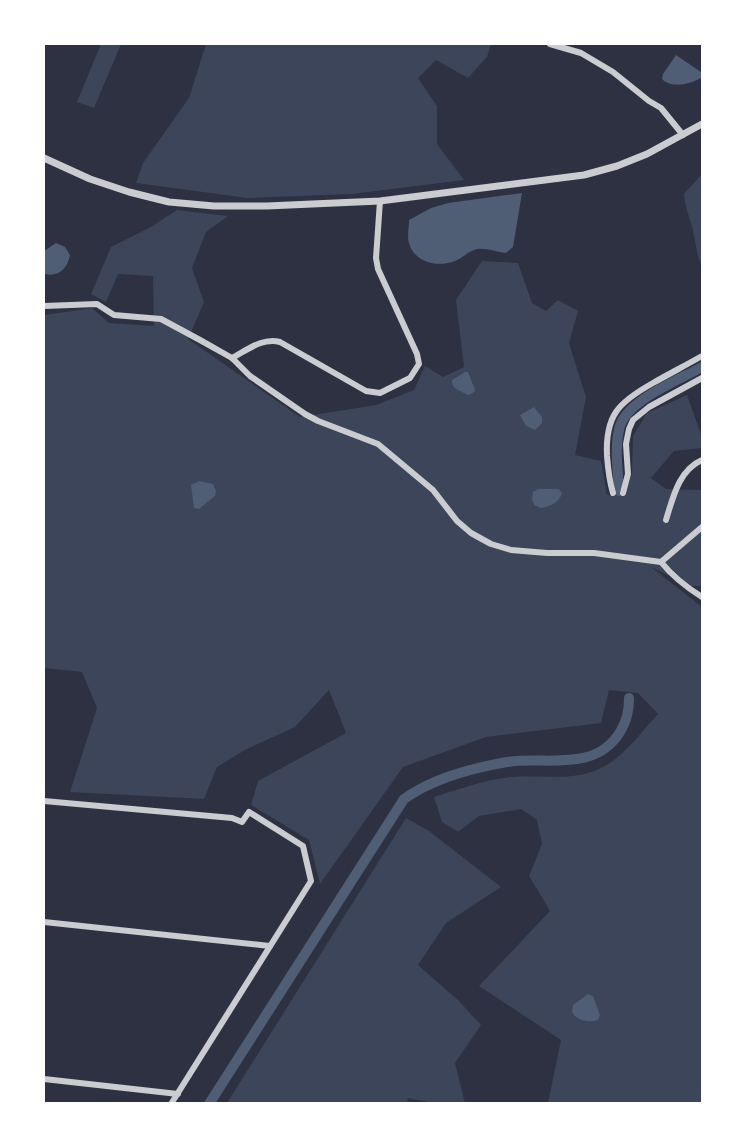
<svg xmlns="http://www.w3.org/2000/svg" width="746" height="1147" viewBox="0 0 746 1147" font-family="'Archivo Narrow',sans-serif">
  <style>
    .green { fill: #3c4559 }
    .water { fill: #4f5d75 }
    .lines { fill: none; stroke-linecap: round; stroke-linejoin: round }
    .canal { stroke: #4f5d75; stroke-width: 10 }
    .minor { stroke: #caccd0; stroke-width: 6 }
    .tertiary { stroke: #caccd0; stroke-width: 7 }
  </style>
  <rect width="100%" height="100%" fill="#2d3142"/>
  <!-- green -->
  <g class="green">
    <path d="M 101,44 L 121,44 L 94,108 L 77,102 Z"/>
    <path d="M 206,44 L 491,44 L 487,57 L 468,78 L 436,60 L 418,78 L 437,106 L 437,144 L 464,180 L 352,194 L 247,198 L 136,183 L 143,163 L 189,98 Z"/>
    <path d="M 702,174 L 702,267 C 695,251 696,239 691,223 C 688,213 685,206 684,194 Z"/>
    <path d="M 177,210 L 228,216 L 206,232 L 192,268 L 204,302 L 188,339 L 300,417 L 376,405 L 414,390 L 425,366 L 443,377 L 464,367 L 456,300 L 482,261 L 518,263 L 532,303 L 546,311 L 558,300 L 578,311 L 569,343 L 586,397 L 575,455 L 601,461 L 607,495 L 625,496 L 632,473 L 633,436 L 647,413 L 687,395 L 702,437 L 702,448 L 674,451 L 651,478 L 666,489 L 702,490 L 702,586 L 690,586 L 651,567 L 702,607 L 702,1103 L 548,1103 L 561,1040 L 479,986 L 550,911 L 529,876 L 542,844 L 537,820 L 521,809 L 479,816 L 458,832 L 442,822 L 434,797 C 459,789 484,780 510,777 C 541,774 576,783 605,766 C 626,754 642,731 658,714 L 638,693 L 609,690 L 601,723 L 486,737 L 403,767 L 320,884 L 309,840 L 251,805 L 258,781 L 346,733 L 329,690 L 295,727 L 245,750 L 217,767 L 204,799 L 70,792 L 97,708 L 82,672 L 44,668 L 44,315 L 92,308 L 109,323 L 154,326 L 153,276 L 118,274 L 106,302 L 91,294 L 111,247 L 149,228 Z"/>
    <path d="M 406,818 L 429,831 L 501,887 L 446,923 L 418,965 L 458,1000 L 481,1025 L 455,1063 L 465,1103 L 433,1103 L 408,1098 L 407,1104 L 227,1103 Z"/>
  </g>
  <!-- water -->
  <g class="water">
    <path d="M 676,55 L 701,72 L 701,78 C 690,84 672,89 662,79 L 663,74 Z"/>
    <path d="M 522,193 L 513,247 L 506,253 C 497,252 486,248 477,249 C 468,251 461,260 452,262 C 436,267 414,262 409,243 C 407,237 409,227 409,220 L 431,208 L 448,203 Z"/>
    <path d="M 56,243 L 65,247 L 70,255 C 67,269 59,277 45,274 L 44,271 L 44,251 Z"/>
    <path d="M 465,372 L 468,372 L 475,390 L 473,393 L 468,395 C 461,391 451,389 452,380 Z"/>
    <path d="M 534,407 L 542,417 L 542,423 L 535,430 L 526,426 L 520,415 Z"/>
    <path d="M 199,481 L 213,484 L 216,491 L 215,496 L 199,509 L 194,508 L 191,485 Z"/>
    <path d="M 538,489 L 559,489 L 562,493 C 559,503 551,506 541,508 L 534,505 L 532,499 L 533,492 Z"/>
    <path d="M 588,994 L 593,996 L 600,1015 L 598,1020 C 589,1023 577,1021 572,1012 L 573,1005 Z"/>
  </g>
  <g class="lines">
    <!-- canal -->
    <g class="canal">
      <path d="M 619,491 C 618,470 614,446 620,426 C 628,400 679,380 702,367"/>
      <path d="M 209,1104 L 404,799 C 433,778 472,768 507,762 C 546,756 595,773 620,732 C 627,720 629,711 629,698"/>
    </g>
    <!-- minor -->
    <g class="minor">
      <path d="M 550,44 L 581,53 L 613,72 L 649,101 L 661,108 L 683,135"/>
      <path d="M 44,306 L 97,304 L 114,315 L 161,319 L 200,340 L 232,358 L 250,376 L 305,414 L 318,421 L 378,444 L 433,490 L 457,521 L 471,533 L 491,544 L 511,550 L 547,553 L 594,553 L 661,562 C 673,577 686,587 702,597"/>
      <path d="M 232,358 C 247,350 263,337 280,342 L 366,391 L 380,393 L 410,378 L 419,364 L 417,354 L 378,269 L 376,258 L 380,201"/>
      <path d="M 613,493 C 609,480 608,469 607,456 C 605,415 619,402 653,383 C 669,374 686,365 702,356"/>
      <path d="M 623,493 L 628,474 L 626,444 L 629,429 L 633,420 L 649,407 L 702,378"/>
      <path d="M 666,520 C 673,497 679,470 702,460"/>
      <path d="M 661,562 L 702,527"/>
      <path d="M 44,801 L 232,818 L 242,822 L 249,812 L 303,846 L 311,881 L 171,1104"/>
      <path d="M 44,922 L 270,946"/>
      <path d="M 44,1079 L 178,1094"/>
    </g>
    <!-- tertiary -->
    <path class="tertiary" d="M 44,158 L 90,179 L 129,192 L 169,202 L 214,206 L 267,206 L 380,201 L 584,175 L 617,166 L 647,154 L 702,124"/>
  </g>
  <!-- border -->
  <rect width="746" height="1147" fill="none" stroke="#ffffff" stroke-width="90"/>
</svg>
